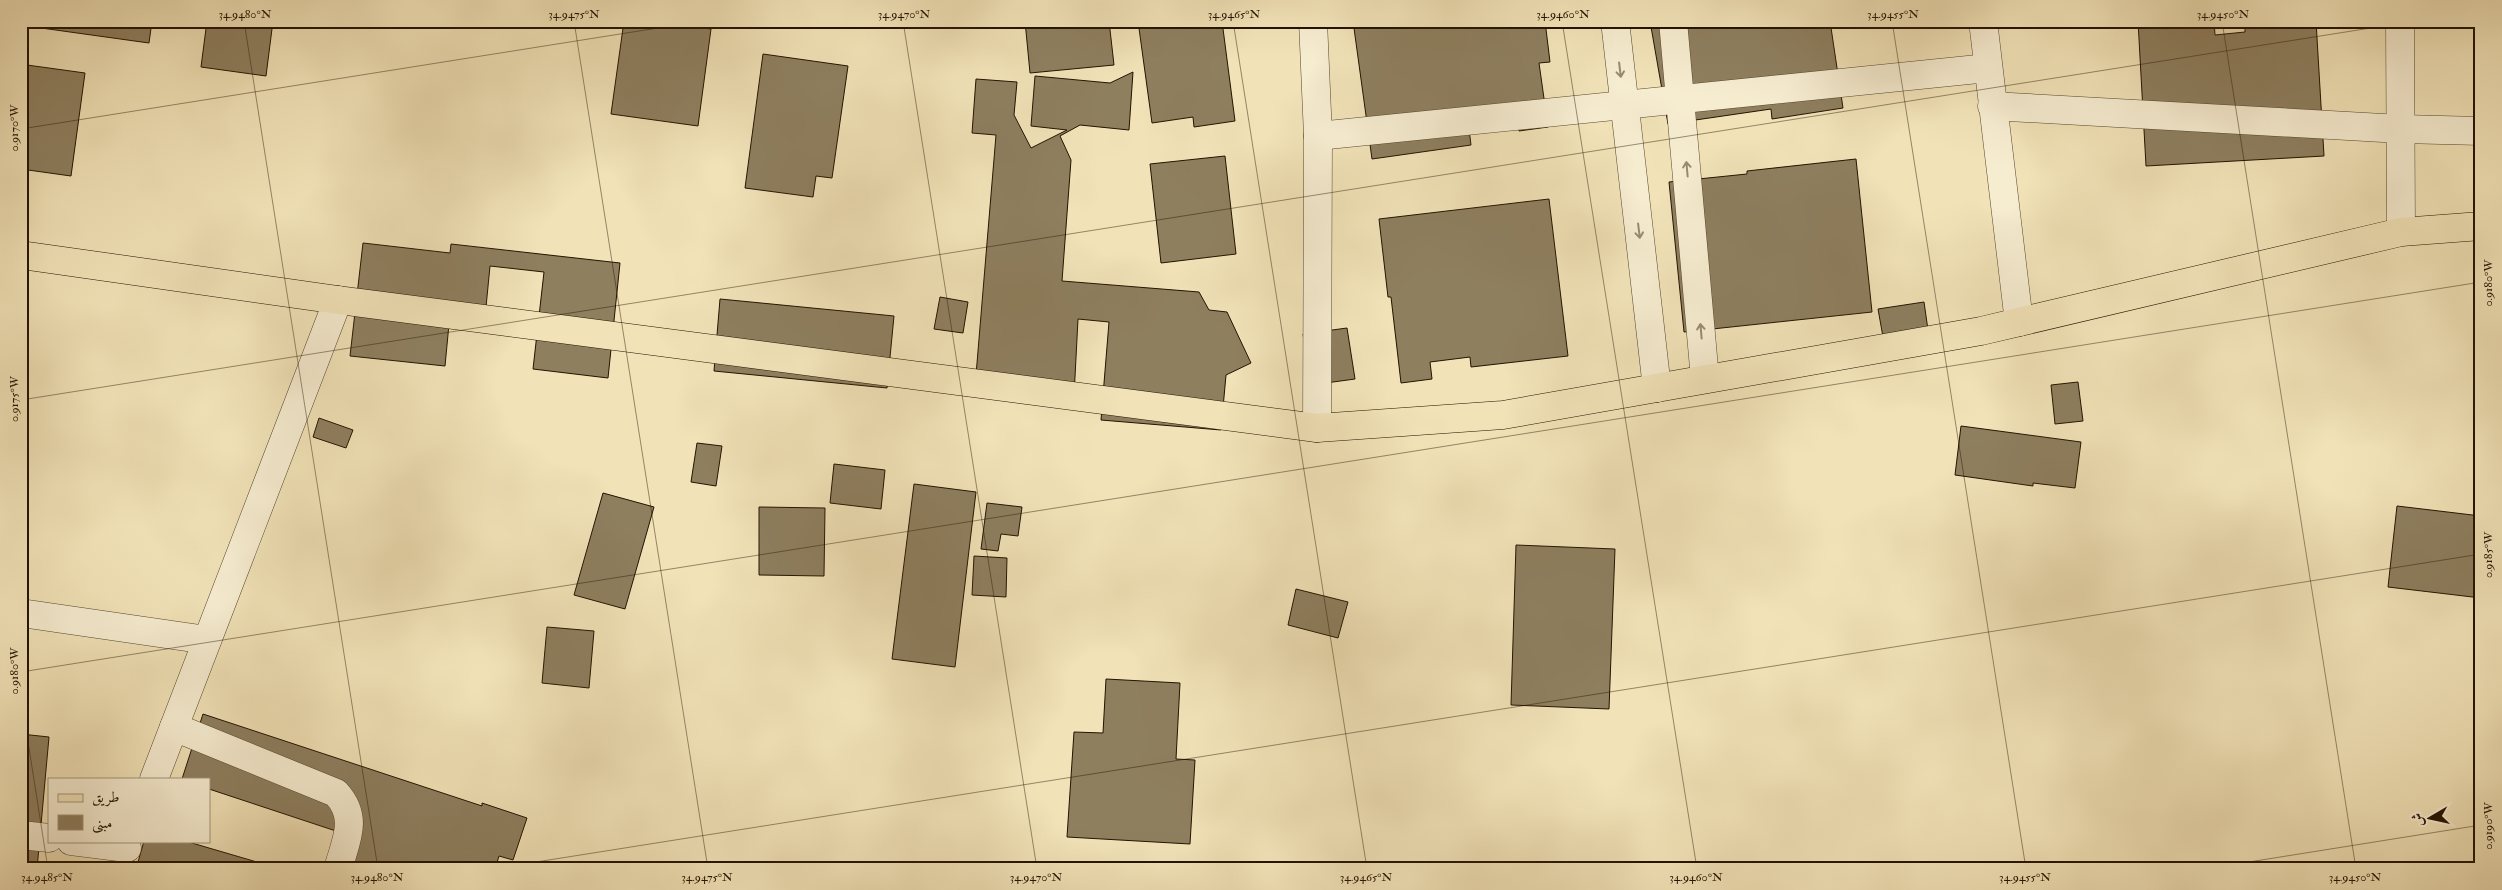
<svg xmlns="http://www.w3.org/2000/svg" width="2502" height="890" viewBox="0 0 2502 890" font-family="'IM FELL Double Pica',Amiri,serif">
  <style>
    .building { fill: #8e7f5f; stroke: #231300 }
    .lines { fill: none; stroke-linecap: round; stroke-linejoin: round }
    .minor-casing { stroke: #56472e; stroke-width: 29 }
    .major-casing { stroke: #231300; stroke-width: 29 }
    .minor { stroke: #f6ecd0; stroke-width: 28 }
    .major { stroke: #f1e2b7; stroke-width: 28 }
    .oneway { stroke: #978a72 }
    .ticks { fill: none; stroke: #231300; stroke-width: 1; stroke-opacity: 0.45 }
    .neatline { fill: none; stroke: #231300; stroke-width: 2 }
    .ticks-label { font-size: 12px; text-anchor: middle; fill: #231300 }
  </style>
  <rect width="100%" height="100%" fill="#f1e2b7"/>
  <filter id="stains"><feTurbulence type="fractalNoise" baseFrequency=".004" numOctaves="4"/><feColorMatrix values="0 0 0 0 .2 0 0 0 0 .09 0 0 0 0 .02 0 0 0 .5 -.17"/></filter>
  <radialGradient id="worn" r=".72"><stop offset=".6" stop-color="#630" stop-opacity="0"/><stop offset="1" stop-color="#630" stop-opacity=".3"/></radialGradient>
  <!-- building -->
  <g class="building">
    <path d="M 35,21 L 152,21 L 149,43 L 34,27 Z"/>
    <path d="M 207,21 L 273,21 L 266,76 L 201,67 Z"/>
    <path d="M 624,21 L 656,21 L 711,29 L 698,126 L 611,114 Z"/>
    <path d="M 1025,21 L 1109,21 L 1114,65 L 1030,73 Z"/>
    <path d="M 1138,21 L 1222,21 L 1235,121 L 1194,127 L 1193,117 L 1152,123 Z"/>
    <path d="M 1353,21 L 1545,21 L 1550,62 L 1539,63 L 1548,127 L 1519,131 L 1516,106 L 1467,113 L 1471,145 L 1372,159 Z"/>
    <path d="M 1650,21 L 1830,21 L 1843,108 L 1772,119 L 1771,109 L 1668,124 Z"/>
    <path d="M 2138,21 L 2214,21 L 2215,35 L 2245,32 L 2245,21 L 2316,21 L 2324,156 L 2146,166 Z"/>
    <path d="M 763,54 L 848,66 L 832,178 L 816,176 L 813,197 L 745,188 Z"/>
    <path d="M 27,65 L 85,73 L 71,176 L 21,169 L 21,107 Z"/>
    <path d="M 1133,72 L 1129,130 L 1080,125 L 1060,136 L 1071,160 L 1062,281 L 1199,292 L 1209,310 L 1227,312 L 1251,363 L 1226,375 L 1221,430 L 1101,420 L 1109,322 L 1078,319 L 1074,396 L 975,387 L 996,135 L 972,133 L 976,79 L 1017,82 L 1014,115 L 1031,148 L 1067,130 L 1031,126 L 1035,76 L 1110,83 Z"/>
    <path d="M 1225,156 L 1236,254 L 1161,263 L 1150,164 Z"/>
    <path d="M 1856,159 L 1872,312 L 1684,332 L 1669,182 L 1747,174 L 1747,171 Z"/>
    <path d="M 1549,199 L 1568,356 L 1471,367 L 1470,357 L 1430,362 L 1432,379 L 1401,383 L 1391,297 L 1388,297 L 1379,219 Z"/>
    <path d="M 363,243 L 450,253 L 451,244 L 620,263 L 608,378 L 533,369 L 544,272 L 490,266 L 486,307 L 451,303 L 445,366 L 350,356 Z"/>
    <path d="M 940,297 L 968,302 L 963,333 L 934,329 Z"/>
    <path d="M 720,299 L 894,316 L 887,388 L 714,371 Z"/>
    <path d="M 1924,302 L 1928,330 L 1883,337 L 1878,309 Z"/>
    <path d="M 1347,328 L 1355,379 L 1311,385 L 1303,334 Z"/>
    <path d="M 2078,382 L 2083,421 L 2055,424 L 2051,385 Z"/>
    <path d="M 319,418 L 353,430 L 346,448 L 313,437 Z"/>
    <path d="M 1961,426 L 2081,442 L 2075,488 L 2033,483 L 2033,486 L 1955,475 Z"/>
    <path d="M 697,443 L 722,446 L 716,486 L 691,482 Z"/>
    <path d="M 834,464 L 885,470 L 881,509 L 830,503 Z"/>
    <path d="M 914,484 L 976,492 L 955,667 L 892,659 Z"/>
    <path d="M 603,493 L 654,507 L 625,609 L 574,595 Z"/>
    <path d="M 987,503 L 1022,507 L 1018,536 L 1001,534 L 998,551 L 981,549 Z"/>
    <path d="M 2397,506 L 2481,516 L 2481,598 L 2388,587 Z"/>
    <path d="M 759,507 L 825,508 L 824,576 L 759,575 Z"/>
    <path d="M 1516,545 L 1615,549 L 1609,709 L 1511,705 Z"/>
    <path d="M 974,556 L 1007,558 L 1006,597 L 972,595 Z"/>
    <path d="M 1296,589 L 1348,602 L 1338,638 L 1288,625 Z"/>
    <path d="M 547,627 L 594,631 L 589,688 L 542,683 Z"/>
    <path d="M 1106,679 L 1180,683 L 1176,759 L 1195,760 L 1190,844 L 1067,837 L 1074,732 L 1103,733 Z"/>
    <path d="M 203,714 L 482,806 L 482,803 L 527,818 L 513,860 L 499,856 L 495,869 L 340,869 L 351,836 L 209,789 L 209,779 L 182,779 Z"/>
    <path d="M 21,734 L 49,737 L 37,869 L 21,869 Z"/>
    <path d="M 144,841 L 185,841 L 274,867 L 136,869 Z"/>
  </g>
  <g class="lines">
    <defs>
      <g id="minor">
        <path d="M 1313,21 L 1318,136 L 1317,428"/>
        <path d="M 1615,21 L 1657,388"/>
        <path d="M 1673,21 L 1705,379"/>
        <path d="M 1983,21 L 2019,322"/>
        <path d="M 2400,21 L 2401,232"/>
        <path d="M 1992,106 L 2401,129 L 2481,131"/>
        <path d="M 1318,136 L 1988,68"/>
        <path d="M 21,613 L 207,640"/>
        <path d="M 174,727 L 336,793 C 359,818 346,840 338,869"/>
        <path d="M 154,779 L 338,300"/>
        <path d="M 21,835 L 49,838"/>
        <path d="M 71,841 L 127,848"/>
      </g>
      <path id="major" d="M 21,255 L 338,300 L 1317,428 L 1503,415 L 1981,331 L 2401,232 L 2481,226"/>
    </defs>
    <!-- minor casing -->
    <use href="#minor" class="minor-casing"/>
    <!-- major casing -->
    <use href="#major" class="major-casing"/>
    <!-- minor -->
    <use href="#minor" class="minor"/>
    <!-- major -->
    <use href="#major" class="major"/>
  </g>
  <!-- one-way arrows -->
  <defs><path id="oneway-shaft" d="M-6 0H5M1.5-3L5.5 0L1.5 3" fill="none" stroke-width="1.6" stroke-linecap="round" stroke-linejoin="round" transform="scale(1.25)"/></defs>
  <g class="oneway">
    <use href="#oneway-shaft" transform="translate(1620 70) rotate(83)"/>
    <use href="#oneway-shaft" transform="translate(1687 169) rotate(-95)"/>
    <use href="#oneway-shaft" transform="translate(1639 231) rotate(83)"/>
    <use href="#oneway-shaft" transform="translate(1701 331) rotate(-95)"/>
  </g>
  <!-- ticks -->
  <path class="ticks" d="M 244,21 L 378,869M 574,21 L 708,869M 903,21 L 1037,869M 1233,21 L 1367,869M 1562,21 L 1697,869M 1892,21 L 2026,869M 2222,21 L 2356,869M 21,129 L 702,21M 21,400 L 2415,21M 21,672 L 2481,282M 21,697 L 48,869M 492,869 L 2481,554M 2205,869 L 2481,825"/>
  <!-- margin -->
  <rect width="2502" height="890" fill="none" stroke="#f1e2b7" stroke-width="55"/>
  <!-- legend -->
  <rect x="48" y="778" width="162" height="65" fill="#f6ecd0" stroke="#a2957d"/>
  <rect x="58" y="794" width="25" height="8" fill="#f1e2b7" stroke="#a2957d"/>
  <text x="92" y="802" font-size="15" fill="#231300">طريق</text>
  <rect x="58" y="815" width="25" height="15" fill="#8e7f5f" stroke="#a2957d"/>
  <text x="92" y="828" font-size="15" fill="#231300">مبنى</text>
  <!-- north arrow -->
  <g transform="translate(2430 818) rotate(261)" stroke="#f6ecd0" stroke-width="4" paint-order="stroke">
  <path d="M0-4L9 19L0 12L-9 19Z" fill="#231300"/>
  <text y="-8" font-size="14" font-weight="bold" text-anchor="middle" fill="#231300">ش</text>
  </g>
  <rect x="28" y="28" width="2446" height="834" class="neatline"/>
  <g class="ticks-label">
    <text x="245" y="18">34.9480°N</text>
    <text x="574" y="18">34.9475°N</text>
    <text x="904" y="18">34.9470°N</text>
    <text x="1234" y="18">34.9465°N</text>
    <text x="1563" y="18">34.9460°N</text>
    <text x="1893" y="18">34.9455°N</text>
    <text x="2223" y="18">34.9450°N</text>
    <text transform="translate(14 128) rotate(-90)" y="4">0.9170°W</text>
    <text transform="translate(2488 283) rotate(-90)" y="4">0.9180°W</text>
    <text transform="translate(14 399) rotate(-90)" y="4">0.9175°W</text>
    <text transform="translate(2488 555) rotate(-90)" y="4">0.9185°W</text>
    <text transform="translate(14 671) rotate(-90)" y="4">0.9180°W</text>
    <text transform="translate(2488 826) rotate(-90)" y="4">0.9190°W</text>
    <text x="47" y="881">34.9485°N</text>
    <text x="377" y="881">34.9480°N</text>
    <text x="707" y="881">34.9475°N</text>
    <text x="1036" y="881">34.9470°N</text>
    <text x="1366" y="881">34.9465°N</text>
    <text x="1696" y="881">34.9460°N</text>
    <text x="2025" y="881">34.9455°N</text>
    <text x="2355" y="881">34.9450°N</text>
  </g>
  <rect width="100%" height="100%" filter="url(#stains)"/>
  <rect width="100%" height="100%" fill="url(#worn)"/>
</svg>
